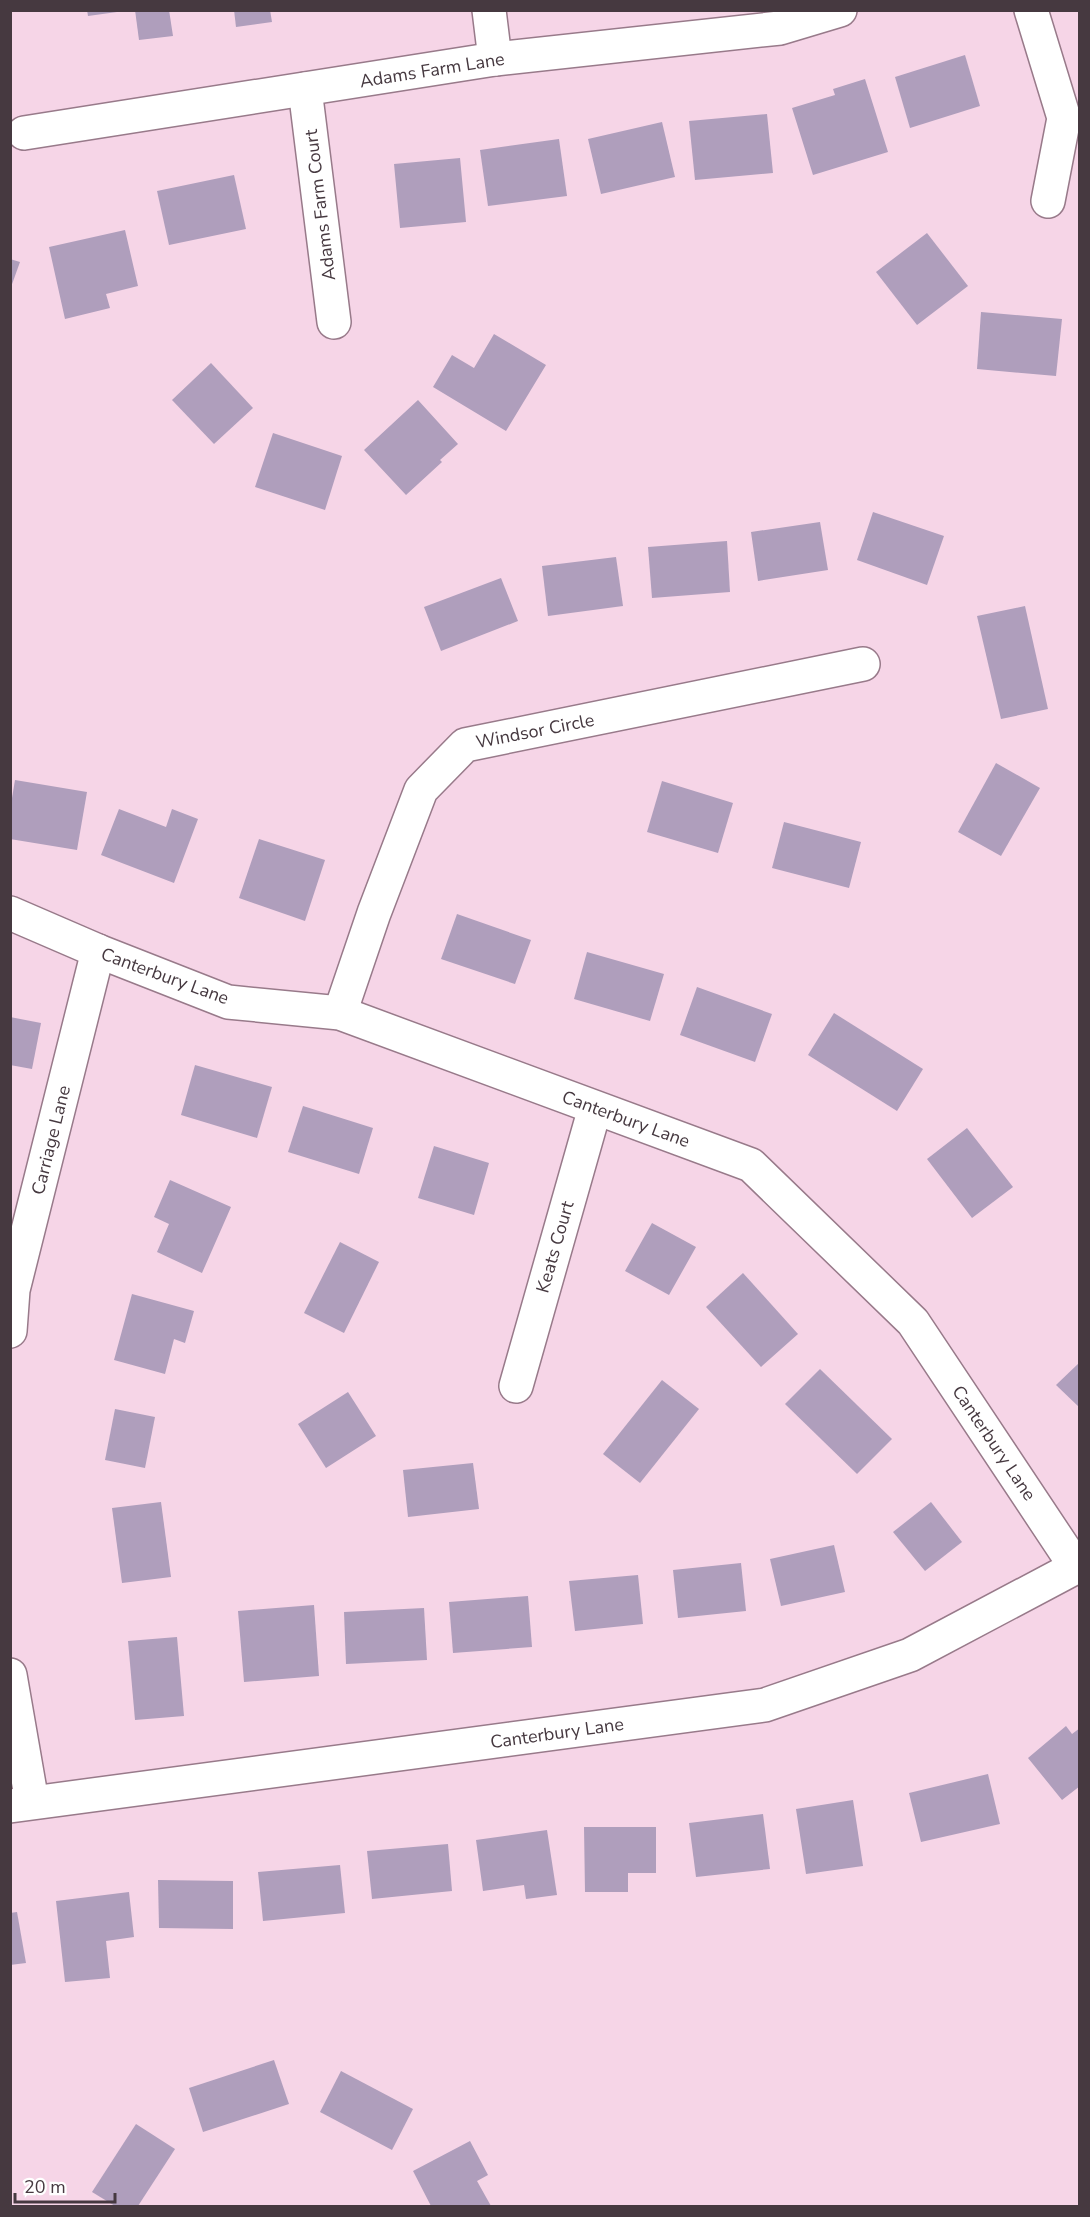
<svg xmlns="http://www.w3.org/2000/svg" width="1090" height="2217" viewBox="0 0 1090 2217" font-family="'Nunito Sans',sans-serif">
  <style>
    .building { fill: #af9ebc }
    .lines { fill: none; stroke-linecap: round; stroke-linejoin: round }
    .minor-casing { stroke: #987a8a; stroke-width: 36 }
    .minor { stroke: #fff; stroke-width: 33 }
    .labels { text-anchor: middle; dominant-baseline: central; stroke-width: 4.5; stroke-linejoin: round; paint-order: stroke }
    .street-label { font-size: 18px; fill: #463940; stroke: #fff }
  </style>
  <rect width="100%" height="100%" fill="#f6d5e7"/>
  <!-- building -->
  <g class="building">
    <path d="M 87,10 L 117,10 L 117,12 L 88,16 Z"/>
    <path d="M 135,10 L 169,10 L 173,36 L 139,40 Z"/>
    <path d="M 234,10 L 270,10 L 272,22 L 236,27 Z"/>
    <path d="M 965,55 L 980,106 L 910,128 L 895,77 Z"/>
    <path d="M 865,79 L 888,152 L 813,175 L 792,108 L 835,95 L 833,89 Z"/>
    <path d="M 767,114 L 773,173 L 695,180 L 689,121 Z"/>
    <path d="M 662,122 L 675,177 L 601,194 L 588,139 Z"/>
    <path d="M 559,139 L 567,196 L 488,206 L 480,150 Z"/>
    <path d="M 460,158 L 466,222 L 400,228 L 394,164 Z"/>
    <path d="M 234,175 L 246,229 L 169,245 L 157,191 Z"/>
    <path d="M 125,230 L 138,286 L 106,294 L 110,308 L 65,319 L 49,247 Z"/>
    <path d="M 927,233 L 968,286 L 917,325 L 876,272 Z"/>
    <path d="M 10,259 L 20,262 L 11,287 L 10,287 Z"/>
    <path d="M 981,312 L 1062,319 L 1056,376 L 977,369 Z"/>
    <path d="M 494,334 L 546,365 L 506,431 L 433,387 L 452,355 L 474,368 Z"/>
    <path d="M 211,363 L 253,408 L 214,444 L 172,400 Z"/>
    <path d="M 418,400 L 458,444 L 440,460 L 442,462 L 406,495 L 364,450 Z"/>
    <path d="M 273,433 L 342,456 L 325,510 L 255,487 Z"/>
    <path d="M 873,512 L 944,536 L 927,585 L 857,560 Z"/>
    <path d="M 820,522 L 828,570 L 758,581 L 751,532 Z"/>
    <path d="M 727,541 L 730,592 L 652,598 L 648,547 Z"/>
    <path d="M 616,557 L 623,606 L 548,616 L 542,566 Z"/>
    <path d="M 501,578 L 518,621 L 441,651 L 424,607 Z"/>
    <path d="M 1025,606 L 1048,709 L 1001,719 L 977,616 Z"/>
    <path d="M 996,763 L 1040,788 L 1001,856 L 958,832 Z"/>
    <path d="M 15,780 L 87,792 L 77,850 L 10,839 L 10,810 Z"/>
    <path d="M 662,781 L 733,803 L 718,853 L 647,832 Z"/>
    <path d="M 119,809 L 166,827 L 172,809 L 198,819 L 174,883 L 101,855 Z"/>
    <path d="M 784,822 L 861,842 L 849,888 L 772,868 Z"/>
    <path d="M 259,839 L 325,860 L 305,921 L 239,898 Z"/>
    <path d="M 457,914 L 531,940 L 515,984 L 441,959 Z"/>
    <path d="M 587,952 L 664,974 L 650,1021 L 574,999 Z"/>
    <path d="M 697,987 L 772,1014 L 755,1062 L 680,1035 Z"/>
    <path d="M 834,1013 L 923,1069 L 897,1111 L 808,1055 Z"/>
    <path d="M 10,1017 L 41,1023 L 32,1069 L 10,1065 Z"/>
    <path d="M 195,1065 L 272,1087 L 257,1138 L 181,1115 Z"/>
    <path d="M 303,1106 L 373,1128 L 359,1174 L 288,1152 Z"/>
    <path d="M 967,1128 L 1013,1187 L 972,1218 L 927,1159 Z"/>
    <path d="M 434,1146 L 489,1163 L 474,1215 L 418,1198 Z"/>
    <path d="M 170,1180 L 231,1207 L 202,1273 L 157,1252 L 169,1224 L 154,1217 Z"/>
    <path d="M 652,1223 L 696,1247 L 669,1295 L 625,1271 Z"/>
    <path d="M 340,1242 L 379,1262 L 344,1333 L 304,1313 Z"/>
    <path d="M 743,1273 L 798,1334 L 761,1367 L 706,1307 Z"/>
    <path d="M 132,1294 L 194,1311 L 185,1343 L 174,1339 L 165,1374 L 114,1360 Z"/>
    <path d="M 1080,1362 L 1080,1408 L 1056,1385 Z"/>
    <path d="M 820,1369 L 892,1439 L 857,1474 L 785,1404 Z"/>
    <path d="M 662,1380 L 699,1409 L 640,1483 L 603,1454 Z"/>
    <path d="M 348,1392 L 376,1436 L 326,1468 L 298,1424 Z"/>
    <path d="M 115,1409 L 155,1417 L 145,1468 L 105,1460 Z"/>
    <path d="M 473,1463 L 479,1509 L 408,1517 L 403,1470 Z"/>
    <path d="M 161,1502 L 171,1577 L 122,1583 L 112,1508 Z"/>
    <path d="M 931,1502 L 962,1542 L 925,1571 L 893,1532 Z"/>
    <path d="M 834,1545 L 845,1592 L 781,1606 L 770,1559 Z"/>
    <path d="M 741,1563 L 746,1611 L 678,1618 L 673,1570 Z"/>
    <path d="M 638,1575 L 643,1624 L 575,1631 L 569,1581 Z"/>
    <path d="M 528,1596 L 532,1647 L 453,1653 L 449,1602 Z"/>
    <path d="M 314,1605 L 319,1676 L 244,1682 L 238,1611 Z"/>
    <path d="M 424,1608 L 427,1660 L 346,1664 L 344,1612 Z"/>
    <path d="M 177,1637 L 184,1716 L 135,1720 L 128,1641 Z"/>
    <path d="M 1066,1726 L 1072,1734 L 1080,1728 L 1080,1786 L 1062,1800 L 1028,1758 Z"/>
    <path d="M 988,1774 L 1000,1824 L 921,1842 L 909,1793 Z"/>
    <path d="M 853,1800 L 863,1866 L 806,1874 L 796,1809 Z"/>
    <path d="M 763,1814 L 770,1869 L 696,1877 L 689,1823 Z"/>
    <path d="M 584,1827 L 656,1827 L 656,1873 L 628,1873 L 628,1892 L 585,1892 Z"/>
    <path d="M 547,1830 L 557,1895 L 526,1899 L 524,1885 L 483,1891 L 476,1840 Z"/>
    <path d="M 448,1844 L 452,1891 L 372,1899 L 367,1851 Z"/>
    <path d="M 340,1865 L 345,1913 L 263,1921 L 258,1872 Z"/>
    <path d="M 158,1880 L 233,1881 L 233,1929 L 159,1928 Z"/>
    <path d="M 129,1892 L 134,1937 L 106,1941 L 110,1978 L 65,1982 L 56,1901 Z"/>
    <path d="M 17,1912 L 26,1963 L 10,1965 L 10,1913 Z"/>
    <path d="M 274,2060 L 289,2104 L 203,2132 L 189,2088 Z"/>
    <path d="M 341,2071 L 413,2109 L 392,2150 L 320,2112 Z"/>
    <path d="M 136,2124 L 175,2149 L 138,2206 L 115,2206 L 92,2192 Z"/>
    <path d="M 470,2141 L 488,2175 L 477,2181 L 491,2206 L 431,2206 L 413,2171 Z"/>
  </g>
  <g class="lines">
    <defs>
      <g id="minor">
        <path d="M 489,10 L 495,59"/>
        <path d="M 1031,10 L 1064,118 L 1048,201"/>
        <path d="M 305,89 L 334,322"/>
        <path d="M 24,133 L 495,59 L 780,28 L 840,10"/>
        <path d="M 10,913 L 98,951 L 228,1002 L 340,1013 L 751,1165 L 913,1322 L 1076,1567"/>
        <path d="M 340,1013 L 374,913 L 421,790 L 465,745 L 863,664"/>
        <path d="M 10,1331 L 13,1290 L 98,951"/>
        <path d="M 516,1386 L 595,1108"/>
        <path d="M 10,1675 L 32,1802"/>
        <path d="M 10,1806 L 765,1705 L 910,1655 L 1076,1567 L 1080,1564"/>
      </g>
    </defs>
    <!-- minor casing -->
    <use href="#minor" class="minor-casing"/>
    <!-- minor -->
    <use href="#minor" class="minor"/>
  </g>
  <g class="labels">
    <!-- street labels -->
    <g class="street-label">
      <text transform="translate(432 70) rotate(-9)">Adams Farm Lane</text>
      <text transform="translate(320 205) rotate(-97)">Adams Farm Court</text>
      <text transform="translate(535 731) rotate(-11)">Windsor Circle</text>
      <text transform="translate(165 976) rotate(20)">Canterbury Lane</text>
      <text transform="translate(626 1119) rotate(20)">Canterbury Lane</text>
      <text transform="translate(51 1140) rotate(-76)">Carriage Lane</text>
      <text transform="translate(555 1247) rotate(-74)">Keats Court</text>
      <text transform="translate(994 1443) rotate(56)">Canterbury Lane</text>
      <text transform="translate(557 1733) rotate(-8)">Canterbury Lane</text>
    </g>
  </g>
  <!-- border -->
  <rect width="1090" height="2217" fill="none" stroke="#463940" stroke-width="24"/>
  <!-- scale -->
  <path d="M15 2193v9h100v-9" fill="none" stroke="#463940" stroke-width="3"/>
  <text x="24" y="2193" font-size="18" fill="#463940" stroke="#ffffff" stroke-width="4.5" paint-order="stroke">20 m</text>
</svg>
